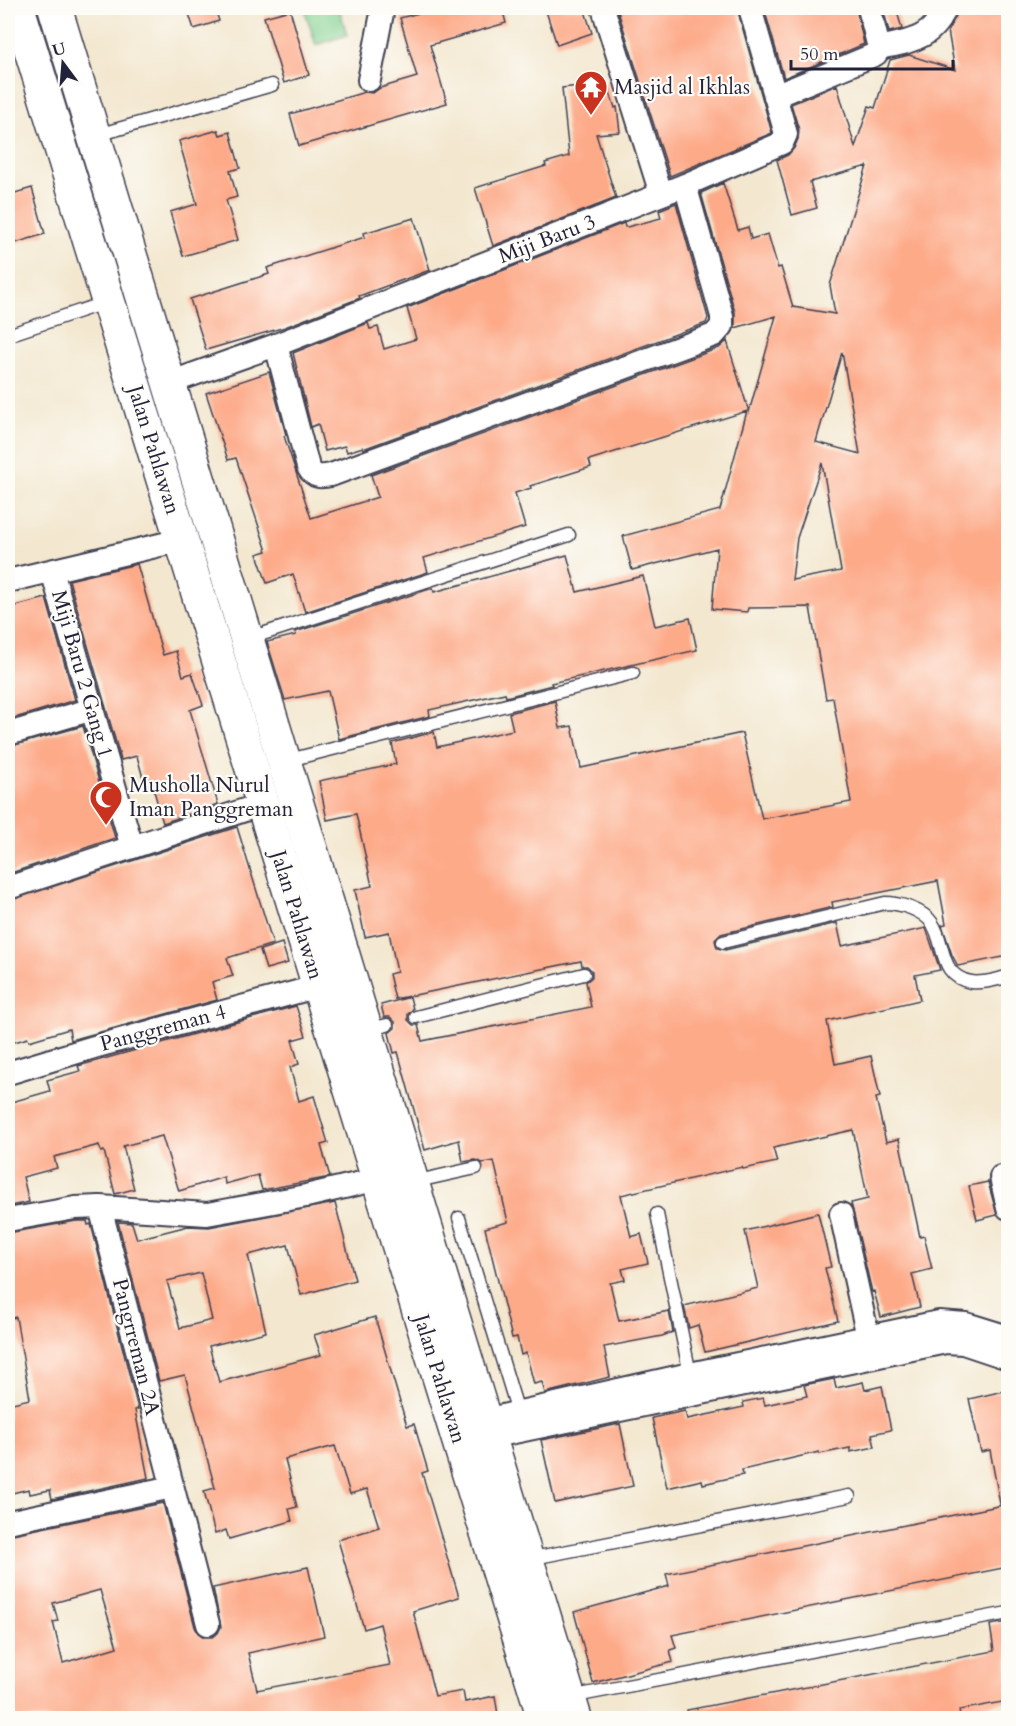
<svg xmlns="http://www.w3.org/2000/svg" width="1016" height="1726" viewBox="0 0 1016 1726" font-family="Cardo,serif">
  <style>
    .green { fill: #83d190; stroke: #527a66; stroke-width: 1.5 }
    .building { fill: #fdaa89; fill-rule: evenodd }
    .lines { fill: none; stroke-linecap: round; stroke-linejoin: round }
    .service-casing { stroke: #414051; stroke-width: 15 }
    .minor-casing { stroke: #414051; stroke-width: 26 }
    .secondary-casing { stroke: #414051; stroke-width: 36 }
    .service { stroke: #fff; stroke-width: 12 }
    .minor { stroke: #fff; stroke-width: 22 }
    .secondary { stroke: #fff; stroke-width: 33 }
    .labels { text-anchor: middle; dominant-baseline: central; stroke-width: 4.5; stroke-linejoin: round; paint-order: stroke }
    .poi-label { font-size: 21px; fill: #22223b; stroke: #fdfcf7; text-anchor: start }
    .street-label { font-size: 21px; fill: #22223b; stroke: #fdfcf7 }
  </style>
  <rect width="100%" height="100%" fill="#fdfcf7"/>
  <filter id="ink" filterUnits="userSpaceOnUse"><feTurbulence type="fractalNoise" baseFrequency=".0167" numOctaves="2"/><feDisplacementMap in="SourceGraphic" scale="12" xChannelSelector="R" yChannelSelector="G"/><feConvolveMatrix kernelMatrix="1 2 1 2 8 2 1 2 1" color-interpolation-filters="sRGB"/></filter>
  <filter id="wash" filterUnits="userSpaceOnUse"><feTurbulence type="fractalNoise" baseFrequency=".008" numOctaves="4" result="noise"/><feDisplacementMap in="SourceGraphic" scale="24" xChannelSelector="R" yChannelSelector="G"/><feGaussianBlur stdDeviation="1.35" result="paint"/><feColorMatrix in="noise" values="0 0 0 0 0 0 0 0 0 0 0 0 0 0 0 0 0 1.4 0 .05"/><feComposite in="paint" operator="in"/></filter>
  <g filter="url(#wash)">
    <rect width="100%" height="100%" fill="#f3e7cf"/>
    <!-- green -->
    <path class="green" d="M 304,8 L 339,8 L 347,35 L 316,45 Z"/>
    <g id="blocks">
      <!-- building -->
      <g class="building">
        <path d="M 187,8 L 215,8 L 219,21 L 194,29 Z"/>
        <path d="M 437,8 L 502,8 L 506,23 L 430,45 L 447,103 L 299,146 L 290,114 L 365,92 L 373,93 L 380,88 L 417,77 L 400,18 Z"/>
        <path d="M 545,8 L 584,8 L 592,33 L 557,45 Z"/>
        <path d="M 617,8 L 737,8 L 772,133 L 670,176 Z"/>
        <path d="M 764,8 L 856,8 L 864,44 L 784,78 Z"/>
        <path d="M 883,8 L 896,8 L 902,29 L 889,32 Z"/>
        <path d="M 983,8 L 1008,8 L 1008,956 L 958,966 L 952,955 L 942,925 L 946,924 L 938,881 L 832,902 L 833,907 L 721,934 L 715,940 L 717,948 L 725,950 L 837,923 L 842,946 L 926,928 L 940,970 L 915,975 L 920,1000 L 827,1021 L 835,1064 L 871,1056 L 880,1097 L 876,1098 L 886,1142 L 899,1139 L 920,1237 L 924,1236 L 932,1269 L 912,1274 L 920,1307 L 881,1317 L 874,1291 L 872,1292 L 851,1203 L 868,1199 L 853,1130 L 773,1148 L 777,1162 L 743,1169 L 742,1167 L 621,1195 L 631,1237 L 641,1234 L 648,1263 L 622,1269 L 625,1280 L 610,1283 L 619,1321 L 669,1311 L 673,1332 L 662,1336 L 604,1347 L 610,1377 L 545,1393 L 542,1382 L 534,1384 L 526,1353 L 521,1355 L 517,1337 L 512,1338 L 485,1228 L 508,1222 L 494,1161 L 483,1163 L 475,1160 L 463,1162 L 459,1140 L 425,1150 L 398,1052 L 394,1053 L 389,1033 L 395,1028 L 395,1022 L 390,1017 L 384,1017 L 381,1005 L 410,997 L 413,1009 L 408,1014 L 408,1020 L 413,1025 L 418,1025 L 422,1041 L 591,1007 L 586,982 L 592,977 L 592,971 L 587,966 L 582,966 L 581,961 L 395,999 L 389,974 L 397,972 L 389,932 L 365,937 L 355,890 L 372,886 L 356,814 L 327,820 L 319,781 L 396,764 L 392,743 L 434,732 L 437,747 L 513,730 L 509,713 L 555,701 L 560,728 L 572,726 L 581,768 L 742,733 L 762,819 L 851,802 L 833,698 L 826,699 L 810,607 L 748,608 L 747,612 L 712,609 L 717,548 L 632,570 L 623,536 L 720,510 L 747,411 L 589,460 L 591,467 L 530,486 L 531,488 L 515,493 L 525,527 L 424,558 L 428,572 L 305,612 L 293,574 L 267,583 L 257,554 L 267,551 L 236,458 L 228,460 L 206,393 L 269,372 L 286,435 L 284,436 L 311,518 L 378,497 L 371,475 L 719,348 L 727,341 L 749,412 L 776,316 L 735,328 L 735,312 L 701,193 L 723,183 L 738,230 L 748,227 L 751,239 L 768,234 L 778,268 L 781,267 L 793,307 L 835,314 L 830,285 L 867,166 L 810,182 L 817,208 L 792,215 L 777,160 L 788,155 L 794,148 L 798,139 L 799,130 L 791,104 L 837,85 L 855,147 L 869,106 L 875,108 L 890,60 L 909,55 L 955,70 L 948,31 L 958,12 ZM 842,352 L 860,454 L 816,442 ZM 822,463 L 841,571 L 792,580 L 797,538 Z"/>
        <path d="M 290,10 L 309,75 L 284,83 L 264,17 Z"/>
        <path d="M 607,83 L 615,108 L 617,107 L 620,132 L 596,134 L 616,198 L 493,246 L 475,188 L 546,166 L 545,163 L 569,156 L 562,88 Z"/>
        <path d="M 218,130 L 220,135 L 230,132 L 240,168 L 230,171 L 237,197 L 226,200 L 238,240 L 183,256 L 170,212 L 197,204 L 179,141 Z"/>
        <path d="M 32,188 L 45,234 L 12,244 L 8,227 L 8,195 Z"/>
        <path d="M 676,203 L 708,318 L 706,323 L 363,449 L 363,447 L 347,452 L 345,446 L 325,451 L 318,424 L 311,427 L 293,353 L 368,323 L 370,329 L 378,327 L 384,349 L 416,339 L 407,308 L 624,223 L 625,227 L 627,227 L 661,218 L 659,210 Z"/>
        <path d="M 414,218 L 430,270 L 359,296 L 360,298 L 285,327 L 206,350 L 190,299 L 269,274 L 267,268 L 365,237 L 364,233 Z"/>
        <path d="M 567,555 L 577,592 L 643,576 L 655,626 L 690,618 L 697,650 L 551,683 L 552,685 L 506,697 L 505,693 L 429,710 L 430,716 L 339,739 L 328,691 L 285,700 L 267,642 L 296,635 L 295,632 L 433,588 L 434,592 Z"/>
        <path d="M 137,564 L 163,655 L 176,651 L 183,676 L 192,673 L 203,705 L 190,710 L 218,804 L 163,823 L 153,787 L 146,789 L 137,756 L 121,760 L 69,580 Z"/>
        <path d="M 46,598 L 75,700 L 8,720 L 8,608 Z"/>
        <path d="M 83,726 L 115,838 L 8,874 L 8,747 Z"/>
        <path d="M 237,827 L 273,944 L 227,958 L 233,976 L 212,982 L 217,1000 L 71,1040 L 69,1029 L 29,1041 L 28,1038 L 8,1044 L 8,901 Z"/>
        <path d="M 282,943 L 288,963 L 266,969 L 260,950 Z"/>
        <path d="M 296,1006 L 306,1036 L 292,1040 L 299,1064 L 290,1067 L 299,1101 L 314,1096 L 328,1143 L 321,1145 L 330,1177 L 262,1190 L 258,1175 L 225,1184 L 224,1177 L 179,1191 L 162,1136 L 123,1146 L 134,1189 L 115,1194 L 104,1151 L 101,1152 L 99,1145 L 54,1157 L 57,1168 L 23,1177 L 29,1202 L 10,1206 L 8,1196 L 8,1103 L 50,1091 L 47,1080 L 80,1071 L 78,1066 Z"/>
        <path d="M 988,1182 L 997,1215 L 977,1220 L 969,1186 Z"/>
        <path d="M 335,1203 L 355,1280 L 301,1295 L 288,1245 L 248,1255 L 266,1332 L 209,1346 L 219,1382 L 321,1355 L 314,1335 L 375,1317 L 407,1426 L 414,1424 L 428,1471 L 422,1473 L 459,1597 L 413,1611 L 435,1696 L 463,1691 L 465,1702 L 495,1696 L 498,1715 L 478,1719 L 15,1719 L 8,1691 L 8,1535 L 163,1503 L 195,1627 L 198,1633 L 204,1637 L 212,1637 L 218,1633 L 221,1627 L 213,1588 L 308,1567 L 324,1636 L 248,1653 L 257,1690 L 390,1665 L 380,1624 L 364,1629 L 338,1540 L 379,1527 L 367,1489 L 350,1494 L 335,1446 L 285,1459 L 297,1507 L 289,1509 L 292,1521 L 229,1539 L 226,1530 L 215,1534 L 204,1491 L 215,1488 L 185,1375 L 159,1381 L 118,1222 L 132,1223 L 137,1239 L 188,1226 L 209,1227 ZM 201,1273 L 212,1320 L 180,1328 L 167,1281 ZM 100,1590 L 117,1647 L 63,1663 L 53,1622 L 58,1621 L 53,1603 Z"/>
        <path d="M 818,1213 L 831,1267 L 825,1268 L 838,1321 L 705,1352 L 698,1325 L 689,1328 L 684,1306 L 758,1288 L 745,1231 Z"/>
        <path d="M 76,1221 L 87,1221 L 88,1225 L 91,1224 L 138,1409 L 135,1410 L 148,1478 L 52,1499 L 50,1490 L 30,1494 L 29,1489 L 8,1494 L 8,1404 L 30,1399 L 16,1317 L 8,1319 L 8,1233 Z"/>
        <path d="M 834,1379 L 836,1388 L 863,1382 L 865,1390 L 882,1386 L 891,1430 L 872,1434 L 875,1447 L 850,1452 L 850,1448 L 819,1454 L 819,1452 L 742,1470 L 743,1475 L 703,1484 L 702,1480 L 667,1488 L 652,1418 L 685,1411 L 687,1419 L 744,1407 L 743,1402 L 763,1398 L 765,1405 L 807,1396 L 804,1385 Z"/>
        <path d="M 1008,1390 L 1008,1504 L 1000,1504 L 990,1450 L 981,1452 L 969,1399 Z"/>
        <path d="M 620,1424 L 633,1486 L 555,1503 L 541,1440 Z"/>
        <path d="M 1008,1504 L 1008,1567 L 672,1635 L 676,1648 L 670,1650 L 673,1662 L 593,1683 L 574,1612 L 669,1586 L 666,1574 Z"/>
        <path d="M 1008,1622 L 1008,1701 L 959,1710 L 961,1719 L 688,1719 L 687,1710 L 994,1651 L 990,1625 Z"/>
      </g>
    </g>
  </g>
  <g filter="url(#ink)">
    <use href="#blocks" fill-opacity="0" stroke="#414051" stroke-width="1.5"/>
    <g class="lines">
      <defs>
        <g id="service">
          <path d="M 94,136 L 272,85"/>
          <path d="M 8,335 L 107,302"/>
          <path d="M 247,639 L 569,535"/>
          <path d="M 285,761 L 633,673"/>
          <path d="M 723,942 L 885,903 C 900,903 923,910 932,923 C 946,943 938,976 971,982 C 983,984 997,979 1008,977"/>
          <path d="M 416,1017 L 584,974"/>
          <path d="M 367,1030 L 387,1025"/>
          <path d="M 413,1182 L 476,1168"/>
          <path d="M 657,1214 L 690,1374"/>
          <path d="M 459,1218 L 518,1412"/>
          <path d="M 528,1559 L 849,1496"/>
          <path d="M 570,1697 L 1008,1613"/>
        </g>
        <g id="minor">
          <path d="M 603,8 L 661,194"/>
          <path d="M 869,8 L 879,48"/>
          <path d="M 879,48 C 912,41 930,40 946,8"/>
          <path d="M 369,80 L 383,8"/>
          <path d="M 775,96 L 876,54 L 879,48"/>
          <path d="M 276,345 L 308,467 C 314,478 321,477 331,475 L 714,335 L 722,326 L 722,316 L 685,185"/>
          <path d="M 169,383 L 276,345 L 685,185 L 782,143 L 786,134 L 750,8"/>
          <path d="M 52,571 L 132,847"/>
          <path d="M 8,581 L 181,540"/>
          <path d="M 8,734 L 93,709"/>
          <path d="M 8,888 L 263,804"/>
          <path d="M 8,1073 L 94,1047 L 319,986"/>
          <path d="M 1001,1177 L 1008,1208"/>
          <path d="M 100,1207 L 208,1624"/>
          <path d="M 841,1214 L 868,1337"/>
          <path d="M 8,1220 L 75,1208 L 100,1207 L 207,1214 L 306,1196 L 378,1179"/>
          <path d="M 471,1423 L 690,1374 L 939,1322 L 966,1324 L 1008,1337"/>
          <path d="M 476,1440 L 946,1342 L 963,1343 L 1008,1358"/>
          <path d="M 8,1522 L 172,1487"/>
        </g>
        <g id="secondary">
          <path d="M 18,8 L 544,1718"/>
          <path d="M 55,8 L 575,1718"/>
        </g>
      </defs>
      <!-- service casing -->
      <use href="#service" class="service-casing"/>
      <!-- minor casing -->
      <use href="#minor" class="minor-casing"/>
      <!-- secondary casing -->
      <use href="#secondary" class="secondary-casing"/>
      <!-- service -->
      <use href="#service" class="service"/>
      <!-- minor -->
      <use href="#minor" class="minor"/>
      <!-- secondary -->
      <use href="#secondary" class="secondary"/>
    </g>
  </g>
  <!-- icons -->
  <defs>
    <symbol id="temple-pin" viewBox="-11 -11 22 30"><path d="M0 17L-7.5 6A9.5 9.5 0 1 1 7.5 6Z" fill="#c8321e" stroke="#fdfcf7"/><path d="M0-6L5-2H3V0L6.5 2.5H4V6H1.5V3h-3V6H-4V2.5H-6.5L-3 0V-2H-5Z" fill="#fff"/></symbol>
    <symbol id="mosque-pin" viewBox="-11 -11 22 30"><path d="M0 17L-7.5 6A9.5 9.5 0 1 1 7.5 6Z" fill="#c8321e" stroke="#fdfcf7"/><path d="M3.5-4.9A6 6 0 1 0 3.5 4.9A5 5 0 1 1 3.5-4.9Z" fill="#fff"/></symbol>
  </defs>
  <g fill-rule="evenodd">
    <use href="#temple-pin" x="572" y="68" width="38" height="52"/>
    <use href="#mosque-pin" x="87" y="778" width="38" height="52"/>
  </g>
  <g class="labels">
    <!-- poi labels -->
    <g class="poi-label">
      <text x="614" y="87">Masjid al Ikhlas</text>
      <text x="129" y="785">Musholla Nurul<tspan x="129" dy="24">Iman Panggreman</tspan></text>
    </g>
    <!-- street labels -->
    <g class="street-label">
      <text transform="translate(547 239) rotate(-21)">Miji Baru 3</text>
      <text transform="translate(154 450) rotate(73)">Jalan Pahlawan</text>
      <text transform="translate(82 674) rotate(74)">Miji Baru 2 Gang 1</text>
      <text transform="translate(297 915) rotate(73)">Jalan Pahlawan</text>
      <text transform="translate(163 1028) rotate(-15)">Panggreman 4</text>
      <text transform="translate(136 1347) rotate(76)">Pangrreman 2A</text>
      <text transform="translate(440 1379) rotate(73)">Jalan Pahlawan</text>
    </g>
  </g>
  <!-- margin -->
  <rect width="1016" height="1726" fill="none" stroke="#fdfcf7" stroke-width="30"/>
  <!-- north arrow -->
  <g transform="translate(63 63) rotate(344)" stroke="#fdfcf7" stroke-width="4.5" paint-order="stroke">
  <path d="M0-4.5L10 22L0 15L-10 22Z" fill="#22223b"/>
  <text y="-9" font-size="16" font-weight="bold" text-anchor="middle" fill="#22223b">U</text>
  </g>
  <!-- scale -->
  <path d="M791 60v9h162v-9" fill="none" stroke="#22223b" stroke-width="3"/>
  <text x="800" y="60" font-size="18" fill="#22223b" stroke="#fdfcf7" stroke-width="4.5" paint-order="stroke">50 m</text>
</svg>
